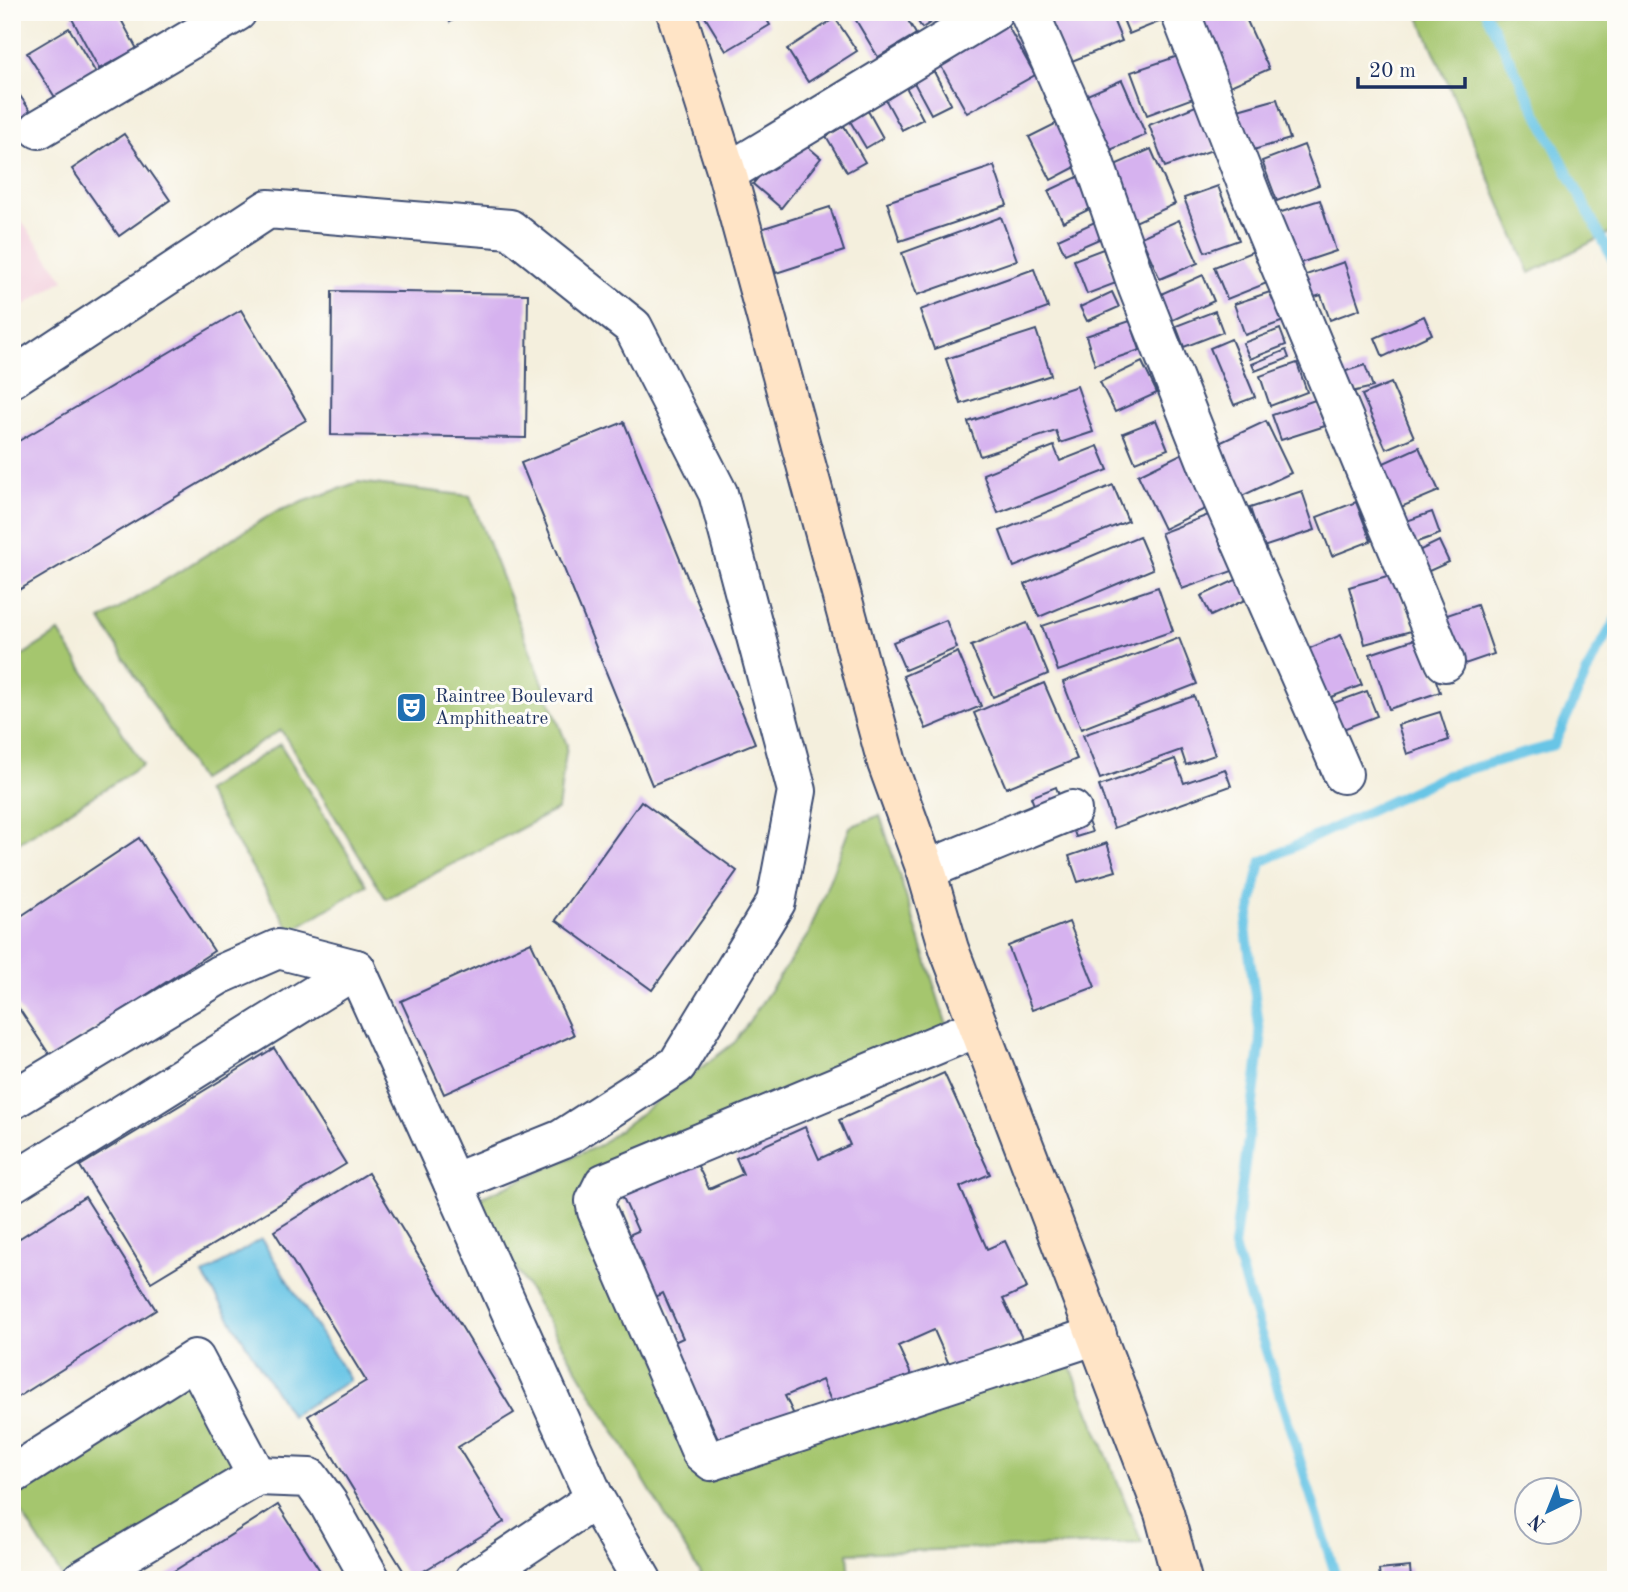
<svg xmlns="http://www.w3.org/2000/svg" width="1628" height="1592" viewBox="0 0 1628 1592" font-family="'Old Standard TT',serif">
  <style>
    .built { fill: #f3cfde }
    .green { fill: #a5c66e; stroke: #607a66; stroke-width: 2 }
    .water { fill: #68c5e6; stroke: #427aa2; stroke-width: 2 }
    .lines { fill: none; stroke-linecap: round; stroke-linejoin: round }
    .stream { stroke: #68c5e6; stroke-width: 10 }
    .building { fill: #d6b2ef }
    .street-casing { stroke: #3c4c71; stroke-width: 42 }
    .secondary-casing { stroke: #3c4c71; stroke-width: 42 }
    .street { stroke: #fff; stroke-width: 38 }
    .secondary { stroke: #ffe4c6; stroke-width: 38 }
    .labels { text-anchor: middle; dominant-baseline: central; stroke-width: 6; stroke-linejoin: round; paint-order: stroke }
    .poi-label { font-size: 19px; fill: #1b2f5e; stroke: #fdfcf7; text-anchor: start }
  </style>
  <rect width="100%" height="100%" fill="#fdfcf7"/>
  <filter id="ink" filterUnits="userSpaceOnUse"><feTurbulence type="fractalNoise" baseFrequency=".0143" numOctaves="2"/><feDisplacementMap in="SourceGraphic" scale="14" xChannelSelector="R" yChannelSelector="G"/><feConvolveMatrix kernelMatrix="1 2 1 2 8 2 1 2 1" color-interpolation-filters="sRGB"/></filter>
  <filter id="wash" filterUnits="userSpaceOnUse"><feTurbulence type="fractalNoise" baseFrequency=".00686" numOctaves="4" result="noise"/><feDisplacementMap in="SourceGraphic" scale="28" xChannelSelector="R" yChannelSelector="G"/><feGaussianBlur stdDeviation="1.57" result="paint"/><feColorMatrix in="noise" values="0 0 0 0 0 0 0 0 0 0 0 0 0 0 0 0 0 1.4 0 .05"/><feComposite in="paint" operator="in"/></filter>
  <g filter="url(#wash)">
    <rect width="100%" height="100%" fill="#f4efdd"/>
    <!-- built -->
    <path class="built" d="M 12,208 L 64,280 L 12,313 Z"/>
    <!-- green -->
    <g class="green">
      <path d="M 1417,12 L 1616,12 L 1616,230 L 1530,273 Z"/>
      <path d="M 358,482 L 470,496 L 567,745 L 558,809 L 386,899 L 281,730 L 200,780 L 101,620 L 275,512 Z"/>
      <path d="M 59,632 L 143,765 L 12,847 L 12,662 Z"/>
      <path d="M 280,744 L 367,885 L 291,931 L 205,791 Z"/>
      <path d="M 880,815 L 954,1048 L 584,1194 L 707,1471 L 1063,1347 L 1142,1543 L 848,1553 L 850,1580 L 704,1580 L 475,1200 L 598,1146 L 735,1042 L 809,933 L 850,827 Z"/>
      <path d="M 185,1381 L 241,1470 L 64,1580 L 12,1498 L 12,1489 Z"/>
    </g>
    <!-- water -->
    <path class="water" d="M 261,1239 L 350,1380 L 291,1416 L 203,1275 Z"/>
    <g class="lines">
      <!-- stream -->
      <g class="stream">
        <path d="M 1485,12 L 1616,266"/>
        <path d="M 1337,1580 L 1234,1247 L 1261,1041 L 1246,929 L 1261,862 L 1444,776 L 1554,745 L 1594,657 L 1616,619"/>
      </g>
    </g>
    <g id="blocks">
      <!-- building -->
      <g class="building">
        <path d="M 80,12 L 117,12 L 137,49 L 99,69 L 71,17 Z"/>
        <path d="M 444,12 L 466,12 L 450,22 Z"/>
        <path d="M 702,12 L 762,12 L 770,25 L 726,51 Z"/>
        <path d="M 851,12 L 903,12 L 916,34 L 878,57 Z"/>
        <path d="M 912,12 L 939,12 L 941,16 L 922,28 Z"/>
        <path d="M 1045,12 L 1110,12 L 1122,41 L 1067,63 Z"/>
        <path d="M 1120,12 L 1172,12 L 1174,16 L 1129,34 Z"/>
        <path d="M 1206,12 L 1243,12 L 1269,69 L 1228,87 L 1196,17 Z"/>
        <path d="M 835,18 L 857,51 L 808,82 L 787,49 Z"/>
        <path d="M 1005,21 L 1035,75 L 967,113 L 937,59 Z"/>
        <path d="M 69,28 L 99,78 L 58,102 L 27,53 Z"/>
        <path d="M 1181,55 L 1196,97 L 1147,115 L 1131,72 Z"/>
        <path d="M 931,66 L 951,104 L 931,114 L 911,77 Z"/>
        <path d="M 1122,80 L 1146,135 L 1103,153 L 1080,98 Z"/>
        <path d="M 12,84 L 31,112 L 12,125 Z"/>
        <path d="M 905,85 L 923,119 L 902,130 L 884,97 Z"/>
        <path d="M 1277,99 L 1290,139 L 1250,151 L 1238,110 Z"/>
        <path d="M 1198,105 L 1215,149 L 1165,167 L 1149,125 Z"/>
        <path d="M 868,111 L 883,138 L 866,148 L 850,121 Z"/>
        <path d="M 1063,120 L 1085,162 L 1051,180 L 1029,137 Z"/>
        <path d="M 844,126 L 865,162 L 847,172 L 826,136 Z"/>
        <path d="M 124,134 L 170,200 L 119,236 L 72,169 Z"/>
        <path d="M 793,134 L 821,158 L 781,208 L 753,184 Z"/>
        <path d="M 1304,145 L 1319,185 L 1277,201 L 1262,161 Z"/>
        <path d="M 1151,149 L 1175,204 L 1133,223 L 1108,168 Z"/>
        <path d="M 994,166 L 1007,205 L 900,241 L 887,202 Z"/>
        <path d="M 1082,175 L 1096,206 L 1063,222 L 1048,191 Z"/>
        <path d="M 1218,186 L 1239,240 L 1205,252 L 1184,198 Z"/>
        <path d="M 1320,200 L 1336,251 L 1291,266 L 1275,214 Z"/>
        <path d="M 830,207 L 844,251 L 776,273 L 761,229 Z"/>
        <path d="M 1001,217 L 1017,260 L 917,295 L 902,253 Z"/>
        <path d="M 1099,220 L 1106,236 L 1065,254 L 1058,239 Z"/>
        <path d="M 1179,220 L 1198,263 L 1160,279 L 1141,237 Z"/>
        <path d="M 1103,249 L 1116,283 L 1087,294 L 1074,260 Z"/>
        <path d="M 1254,251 L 1267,283 L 1227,299 L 1214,267 Z"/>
        <path d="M 1344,262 L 1360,309 L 1330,320 L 1321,295 L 1305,300 L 1297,278 Z"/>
        <path d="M 1034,269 L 1048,308 L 934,349 L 920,310 Z"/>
        <path d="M 1203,275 L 1214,301 L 1164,324 L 1152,298 Z"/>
        <path d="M 332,291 L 528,294 L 526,438 L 331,435 Z"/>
        <path d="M 1273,291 L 1284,321 L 1245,335 L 1234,304 Z"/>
        <path d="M 1112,292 L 1119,307 L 1087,321 L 1080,307 Z"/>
        <path d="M 241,310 L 306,420 L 12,594 L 12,445 Z"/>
        <path d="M 1215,311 L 1223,332 L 1184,347 L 1176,326 Z"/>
        <path d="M 1424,316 L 1432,334 L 1383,357 L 1375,338 Z"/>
        <path d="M 1130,321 L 1140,350 L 1095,365 L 1086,336 Z"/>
        <path d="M 1280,329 L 1286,345 L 1250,359 L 1243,343 Z"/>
        <path d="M 1036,330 L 1051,375 L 961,404 L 946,359 Z"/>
        <path d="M 1231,339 L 1255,397 L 1234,405 L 1210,348 Z"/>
        <path d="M 1286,350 L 1289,358 L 1255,371 L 1252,364 Z"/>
        <path d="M 1142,362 L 1157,393 L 1115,412 L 1100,382 Z"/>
        <path d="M 1297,363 L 1307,392 L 1270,406 L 1260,376 Z"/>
        <path d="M 1365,365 L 1373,387 L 1347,393 L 1340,373 Z"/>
        <path d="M 1391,383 L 1414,437 L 1386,449 L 1362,395 Z"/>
        <path d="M 1077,386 L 1093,432 L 1060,443 L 1056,431 L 980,456 L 968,422 Z"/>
        <path d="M 1315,400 L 1325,426 L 1281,440 L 1272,415 Z"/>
        <path d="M 1156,420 L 1168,449 L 1135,462 L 1123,433 Z"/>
        <path d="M 1266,421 L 1291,473 L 1242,496 L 1217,444 Z"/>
        <path d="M 624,422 L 755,743 L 652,785 L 521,463 Z"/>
        <path d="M 1054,446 L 1060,461 L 1098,446 L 1108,470 L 998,513 L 983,474 Z"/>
        <path d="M 1419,447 L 1439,491 L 1394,510 L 1375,467 Z"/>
        <path d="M 1183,453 L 1209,507 L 1164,529 L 1138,475 Z"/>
        <path d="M 1113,485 L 1128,521 L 1014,567 L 1000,531 Z"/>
        <path d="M 1302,491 L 1315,530 L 1263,547 L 1250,508 Z"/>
        <path d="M 1356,502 L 1371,541 L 1332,556 L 1317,517 Z"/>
        <path d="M 1216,512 L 1238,569 L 1182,589 L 1161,533 Z"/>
        <path d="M 1432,512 L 1440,534 L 1406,546 L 1398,524 Z"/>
        <path d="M 1139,536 L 1153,569 L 1039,617 L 1025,584 Z"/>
        <path d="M 1439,541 L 1449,562 L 1418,576 L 1408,556 Z"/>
        <path d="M 1394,574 L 1411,631 L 1365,644 L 1349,587 Z"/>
        <path d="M 1240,578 L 1249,598 L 1211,616 L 1201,596 Z"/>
        <path d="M 1158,587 L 1173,631 L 1058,671 L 1042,626 Z"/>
        <path d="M 1477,605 L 1494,654 L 1453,668 L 1435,619 Z"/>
        <path d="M 946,620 L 957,648 L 905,670 L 893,642 Z"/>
        <path d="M 1027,623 L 1048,674 L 993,697 L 971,646 Z"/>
        <path d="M 1341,635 L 1362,685 L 1324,700 L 1303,651 Z"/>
        <path d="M 1421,637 L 1440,692 L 1389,709 L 1370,654 Z"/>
        <path d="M 1179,638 L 1197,684 L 1081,729 L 1063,682 Z"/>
        <path d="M 958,652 L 981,706 L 926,729 L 903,676 Z"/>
        <path d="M 1044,683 L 1077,759 L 1006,788 L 974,713 Z"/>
        <path d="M 1367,691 L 1377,716 L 1338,731 L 1328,705 Z"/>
        <path d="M 1194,696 L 1215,755 L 1186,765 L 1181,750 L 1100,779 L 1083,735 Z"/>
        <path d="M 1440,712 L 1449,740 L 1407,754 L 1398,725 Z"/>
        <path d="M 1175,759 L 1184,783 L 1225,769 L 1231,786 L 1114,828 L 1099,786 Z"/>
        <path d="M 1056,787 L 1061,801 L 1036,810 L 1031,797 Z"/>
        <path d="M 641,801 L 737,871 L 652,990 L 556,920 Z"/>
        <path d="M 1087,819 L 1092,832 L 1076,837 L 1071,823 Z"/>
        <path d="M 139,838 L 214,951 L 51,1057 L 12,998 L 12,922 Z"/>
        <path d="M 1107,843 L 1116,871 L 1078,882 L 1069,856 Z"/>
        <path d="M 1069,922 L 1095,987 L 1032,1010 L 1008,946 Z"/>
        <path d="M 531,942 L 574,1035 L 444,1094 L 401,1001 Z"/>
        <path d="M 274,1048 L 346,1164 L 151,1282 L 80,1166 Z"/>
        <path d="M 944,1073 L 990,1174 L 960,1187 L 987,1249 L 1005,1241 L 1027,1288 L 1003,1299 L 1022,1338 L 951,1369 L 934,1330 L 898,1346 L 916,1385 L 839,1419 L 822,1380 L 785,1396 L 795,1417 L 723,1449 L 705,1410 L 688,1417 L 657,1350 L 683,1338 L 663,1293 L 641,1303 L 613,1242 L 638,1231 L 621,1193 L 695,1160 L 709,1189 L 743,1174 L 736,1158 L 805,1127 L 819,1159 L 850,1145 L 839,1120 Z"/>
        <path d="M 368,1173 L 514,1413 L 458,1447 L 504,1522 L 409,1580 L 308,1416 L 366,1381 L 274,1231 Z"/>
        <path d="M 85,1197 L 156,1310 L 12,1401 L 12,1243 Z"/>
        <path d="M 278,1505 L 326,1580 L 160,1580 Z"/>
        <path d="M 1410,1567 L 1411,1580 L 1380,1580 L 1379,1570 Z"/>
      </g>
    </g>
  </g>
  <g filter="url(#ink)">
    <use href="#blocks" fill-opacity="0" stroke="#3c4c71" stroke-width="2"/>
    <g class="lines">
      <defs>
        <g id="street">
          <path d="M 1029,12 L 1091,153 L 1138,288 L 1214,480 L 1343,774"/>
          <path d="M 1180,12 L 1255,205 L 1445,662"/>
          <path d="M 39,129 L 237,12"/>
          <path d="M 727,173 L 993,12"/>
          <path d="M 12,378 L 268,209 L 510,229 L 633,327 L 718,493 L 797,791 L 776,902 L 677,1065 L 562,1139 L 453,1183 L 356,969 L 278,949 L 219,975 L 12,1100"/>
          <path d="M 926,870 L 1072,810"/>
          <path d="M 979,1027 L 604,1183 L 595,1201 L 597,1211 L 701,1452 L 712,1461 L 1097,1335"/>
          <path d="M 12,1183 L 356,969"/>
          <path d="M 453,1183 L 595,1499 L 474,1580"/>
          <path d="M 12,1475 L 195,1359 L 257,1476"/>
          <path d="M 595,1499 L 642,1580"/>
          <path d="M 81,1580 L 257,1476 L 310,1478 L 328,1503 L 371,1580"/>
        </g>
        <path id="secondary" d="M 676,12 L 727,173 L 887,763 L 926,870 L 949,949 L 1164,1513 L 1182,1580"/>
      </defs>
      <!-- street casing -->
      <use href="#street" class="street-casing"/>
      <!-- secondary casing -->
      <use href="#secondary" class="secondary-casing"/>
      <!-- street -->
      <use href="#street" class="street"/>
      <!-- secondary -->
      <use href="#secondary" class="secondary"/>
    </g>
  </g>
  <!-- icons -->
  <defs>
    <symbol id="theatre-square" viewBox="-11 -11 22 22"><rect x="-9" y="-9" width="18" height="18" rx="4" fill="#1f6fb2" stroke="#fdfcf7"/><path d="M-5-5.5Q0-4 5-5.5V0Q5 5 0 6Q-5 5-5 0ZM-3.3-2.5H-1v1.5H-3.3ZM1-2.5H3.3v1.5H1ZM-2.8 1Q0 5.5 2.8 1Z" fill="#fff"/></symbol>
  </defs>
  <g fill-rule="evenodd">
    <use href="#theatre-square" x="394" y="690" width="35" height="35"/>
  </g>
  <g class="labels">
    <!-- poi labels -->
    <g class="poi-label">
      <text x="435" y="697">Raintree Boulevard<tspan x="435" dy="22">Amphitheatre</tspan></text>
    </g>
  </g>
  <!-- margin -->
  <rect width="1628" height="1592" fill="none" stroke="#fdfcf7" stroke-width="42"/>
  <!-- north arrow -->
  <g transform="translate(1548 1511) rotate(223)"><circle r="33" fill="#fdfcf7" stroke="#a3aaba" stroke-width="2"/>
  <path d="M0-5L12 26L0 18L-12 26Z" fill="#1f6fb2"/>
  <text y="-10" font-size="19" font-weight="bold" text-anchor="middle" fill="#1b2f5e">N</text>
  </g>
  <!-- scale -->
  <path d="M1358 77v10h107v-10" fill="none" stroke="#1b2f5e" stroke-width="3.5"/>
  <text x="1369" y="77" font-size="21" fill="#1b2f5e" stroke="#fdfcf7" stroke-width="5" paint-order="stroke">20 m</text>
</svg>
